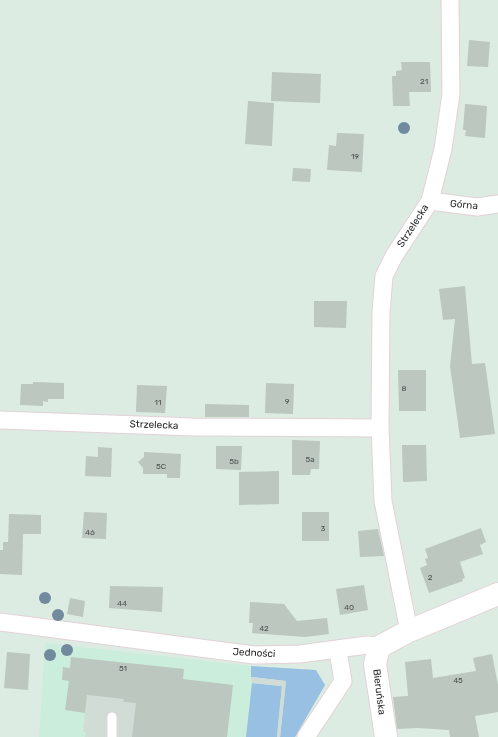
<svg xmlns="http://www.w3.org/2000/svg" width="498" height="737" viewBox="0 0 498 737" font-family="Rubik,sans-serif">
  <style>
    .education { fill: #cbeddb }
    .green { fill: #98c0e2 }
    .plaza { fill: #d2dcd6 }
    .building { fill: #bbc7bf }
    .lines { fill: none; stroke-linecap: round; stroke-linejoin: round }
    .lane-casing { stroke: #e3d1d8; stroke-width: 11 }
    .street-casing { stroke: #e3d1d8; stroke-width: 19 }
    .secondary-casing { stroke: #e3d1d8; stroke-width: 24 }
    .lane { stroke: #fff; stroke-width: 9 }
    .street { stroke: #fff; stroke-width: 17 }
    .secondary { stroke: #fff; stroke-width: 22 }
    .tree { fill: #718a9e }
    .labels { text-anchor: middle; dominant-baseline: central; stroke-width: 3; stroke-linejoin: round; paint-order: stroke }
    .number-label { font-size: 8px; fill: #4e514f }
    .street-label { font-size: 10px; fill: #2a2a2a; stroke: #fff }
  </style>
  <rect width="100%" height="100%" fill="#dcece2"/>
  <!-- education -->
  <path class="education" d="M 45,643 L 251,666 L 316,670 L 325,685 L 295,737 L 39,737 Z"/>
  <!-- green -->
  <g class="green">
    <path d="M 251,666 L 316,670 L 325,685 L 295,737 L 280,737 L 286,681 L 251,677 Z"/>
    <path d="M 252,683 L 282,686 L 277,737 L 246,737 Z"/>
  </g>
  <!-- plaza -->
  <g class="plaza">
    <path d="M 251,677 L 286,681 L 280,737 L 277,737 L 282,686 L 252,683 Z"/>
    <path d="M 87,695 L 124,699 L 123,702 L 152,701 L 132,737 L 85,737 L 86,732 L 83,732 Z"/>
  </g>
  <!-- building -->
  <g class="building">
    <path d="M 469,40 L 490,42 L 488,67 L 467,66 Z"/>
    <path d="M 401,62 L 430,62 L 431,92 L 409,92 L 410,106 L 393,106 L 392,76 L 396,76 L 396,71 L 402,70 Z"/>
    <path d="M 272,72 L 321,74 L 320,103 L 271,101 Z"/>
    <path d="M 248,101 L 274,103 L 272,146 L 245,144 Z"/>
    <path d="M 465,104 L 487,106 L 485,138 L 465,136 L 466,130 L 463,130 Z"/>
    <path d="M 337,133 L 364,134 L 362,172 L 327,170 L 329,145 L 336,146 Z"/>
    <path d="M 293,168 L 311,169 L 310,182 L 292,181 Z"/>
    <path d="M 465,286 L 472,364 L 485,363 L 495,434 L 460,438 L 450,366 L 455,319 L 443,320 L 439,289 Z"/>
    <path d="M 314,301 L 347,301 L 346,328 L 314,327 Z"/>
    <path d="M 398,370 L 426,370 L 426,411 L 399,411 Z"/>
    <path d="M 33,382 L 64,383 L 64,399 L 48,399 L 48,402 L 43,401 L 43,406 L 20,405 L 21,384 L 33,384 Z"/>
    <path d="M 266,383 L 294,384 L 293,414 L 265,413 Z"/>
    <path d="M 137,385 L 167,386 L 165,413 L 136,412 Z"/>
    <path d="M 205,404 L 249,405 L 249,417 L 205,417 Z"/>
    <path d="M 292,440 L 320,441 L 319,469 L 311,469 L 310,475 L 292,475 Z"/>
    <path d="M 402,445 L 426,445 L 427,481 L 403,482 Z"/>
    <path d="M 216,446 L 242,446 L 241,470 L 216,469 Z"/>
    <path d="M 98,447 L 112,448 L 111,477 L 85,476 L 86,456 L 98,457 Z"/>
    <path d="M 144,452 L 181,454 L 180,478 L 167,478 L 167,474 L 143,474 L 143,468 L 138,462 L 144,457 Z"/>
    <path d="M 279,471 L 279,504 L 239,505 L 239,472 Z"/>
    <path d="M 84,512 L 107,513 L 106,539 L 82,538 Z"/>
    <rect x="302" y="512" width="27" height="29"/>
    <path d="M 9,514 L 41,515 L 41,534 L 23,534 L 22,575 L 0,574 L 0,550 L 3,550 L 3,542 L 8,542 Z"/>
    <path d="M 481,528 L 486,542 L 480,545 L 483,554 L 460,562 L 465,578 L 462,579 L 463,581 L 429,593 L 420,568 L 427,565 L 425,559 L 428,558 L 425,549 Z"/>
    <path d="M 378,529 L 384,556 L 360,557 L 358,531 Z"/>
    <path d="M 364,585 L 368,610 L 340,615 L 336,589 Z"/>
    <path d="M 110,586 L 163,587 L 162,612 L 109,608 Z"/>
    <path d="M 70,598 L 85,601 L 83,617 L 67,614 Z"/>
    <path d="M 250,602 L 284,604 L 297,621 L 327,618 L 329,634 L 305,637 L 252,633 L 253,623 L 249,623 Z"/>
    <path d="M 7,652 L 30,654 L 28,690 L 4,688 Z"/>
    <path d="M 492,654 L 498,685 L 498,712 L 475,716 L 479,737 L 450,737 L 449,730 L 418,728 L 397,729 L 393,697 L 408,696 L 405,662 L 431,659 L 433,678 L 476,671 L 473,658 Z"/>
    <path d="M 71,657 L 184,669 L 183,679 L 233,685 L 227,737 L 132,737 L 136,703 L 123,702 L 124,699 L 87,695 L 85,713 L 65,710 L 69,681 L 62,680 L 63,667 L 70,668 Z"/>
  </g>
  <g class="lines">
    <defs>
      <path id="lane" d="M 112,717 L 112,737"/>
      <g id="street">
        <path d="M 430,201 L 477,207 L 498,204"/>
        <path d="M 0,420 L 194,427 L 380,428"/>
        <path d="M 0,622 L 254,655 L 300,654 L 367,645 L 379,647"/>
        <path d="M 409,631 L 383,501 L 380,428 L 381,312 L 384,276 L 394,256 L 430,201 L 443,149 L 451,94 L 450,0"/>
        <path d="M 306,737 L 343,681 L 338,651"/>
      </g>
      <path id="secondary" d="M 386,737 L 375,664 L 379,647 L 409,631 L 498,594"/>
    </defs>
    <!-- lane casing -->
    <use href="#lane" class="lane-casing"/>
    <!-- street casing -->
    <use href="#street" class="street-casing"/>
    <!-- secondary casing -->
    <use href="#secondary" class="secondary-casing"/>
    <!-- lane -->
    <use href="#lane" class="lane"/>
    <!-- street -->
    <use href="#street" class="street"/>
    <!-- secondary -->
    <use href="#secondary" class="secondary"/>
  </g>
  <!-- trees -->
  <g class="tree">
    <circle cx="404" cy="128" r="6"/>
    <circle cx="45" cy="598" r="6"/>
    <circle cx="58" cy="615" r="6"/>
    <circle cx="67" cy="650" r="6"/>
    <circle cx="50" cy="655" r="6"/>
  </g>
  <g class="labels">
    <!-- number labels -->
    <g class="number-label">
      <text x="424" y="81">21</text>
      <text x="355" y="156">19</text>
      <text x="404" y="388">8</text>
      <text x="287" y="401">9</text>
      <text x="158" y="402">11</text>
      <text x="310" y="459">5a</text>
      <text x="234" y="461">5b</text>
      <text x="161" y="466">5C</text>
      <text x="323" y="528">3</text>
      <text x="90" y="532">46</text>
      <text x="430" y="577">2</text>
      <text x="122" y="603">44</text>
      <text x="349" y="607">40</text>
      <text x="264" y="628">42</text>
      <text x="123" y="668">51</text>
      <text x="458" y="680">45</text>
    </g>
    <!-- street labels -->
    <g class="street-label">
      <text transform="translate(464 205) rotate(5)">Górna</text>
      <text transform="translate(413 226) rotate(-57)">Strzelecka</text>
      <text transform="translate(154 425) rotate(2)">Strzelecka</text>
      <text transform="translate(254 653) rotate(3)">Jedności</text>
      <text transform="translate(379 692) rotate(83)">Bieruńska</text>
    </g>
  </g>
</svg>
